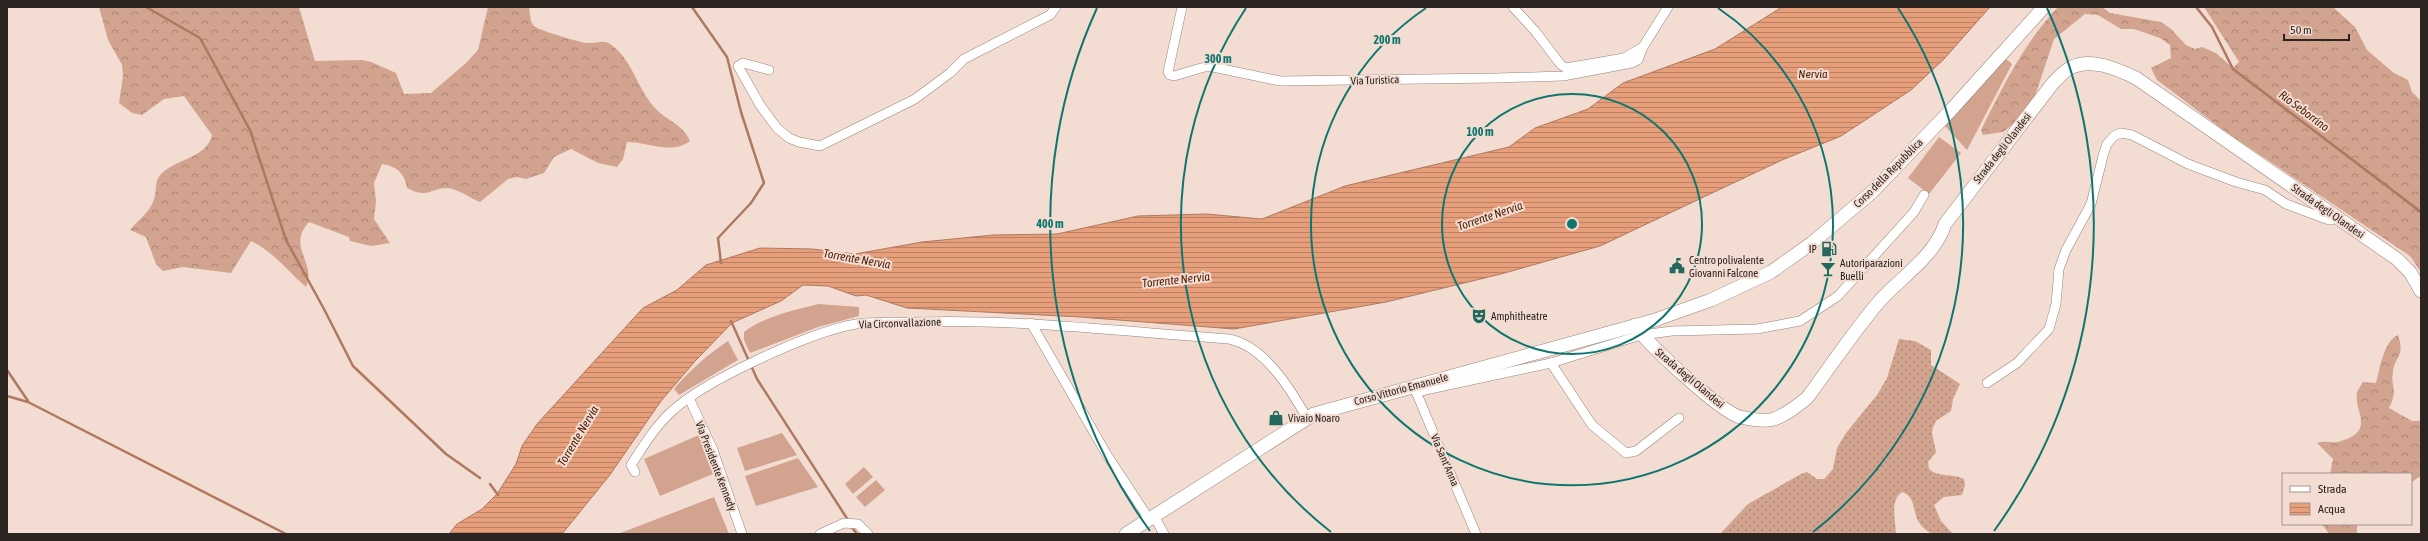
<svg xmlns="http://www.w3.org/2000/svg" width="2428" height="541" viewBox="0 0 2428 541" font-family="'Asap Condensed',sans-serif">
  <style>
    .grass { fill: url(#grass-dots) }
    .forest { fill: url(#forest-crowns) }
    .garden { fill: #d2a38e }
    .water { fill: url(#water-rules); stroke: #af7960 }
    .lines { fill: none; stroke-linecap: round; stroke-linejoin: round }
    .stream { stroke: #af7960; stroke-width: 2.5 }
    .street-casing { stroke: #97837a; stroke-width: 10 }
    .secondary-casing { stroke: #97837a; stroke-width: 14 }
    .street { stroke: #fff; stroke-width: 9 }
    .secondary { stroke: #fff; stroke-width: 13 }
    .ring { fill: none; stroke: #0f766e; stroke-width: 2 }
    .labels { text-anchor: middle; dominant-baseline: central; stroke-width: 4; stroke-linejoin: round; paint-order: stroke }
    .street-label { font-size: 11px; fill: #2b2420; stroke: #f3ddd3 }
    .poi-label { font-size: 11px; fill: #2b2420; stroke: #f3ddd3; text-anchor: start }
    .water-label { font-size: 12px; font-style: italic; fill: #4f2107; stroke: #f3ddd3 }
    .centre { fill: #0f766e; stroke: #f3ddd3; stroke-width: 2 }
    .ring-label { font-size: 12px; text-anchor: middle; font-weight: bold; fill: #0f766e; stroke: #f3ddd3; stroke-width: 4; stroke-linejoin: round; paint-order: stroke }
  </style>
  <defs>
    <pattern id="grass-dots" width="8" height="8" patternUnits="userSpaceOnUse"><rect width="8" height="8" fill="#d2a38e"/><path d="M2 2h.1M6 6h.1" fill="none" stroke="#ab8574" stroke-width="1.8" stroke-linecap="round"/></pattern>
    <pattern id="forest-crowns" width="20" height="18" patternUnits="userSpaceOnUse"><rect width="20" height="18" fill="#d2a38e"/><path d="M2 6a3 3 0 1 1 6 0M12 15a3 3 0 1 1 6 0" fill="none" stroke="#ab8574"/></pattern>
    <pattern id="water-rules" width="6" height="5" patternUnits="userSpaceOnUse"><rect width="6" height="5" fill="#e79e7b"/><path d="M0 2.5h6" fill="none" stroke="#bb8164"/></pattern>
  </defs>
  <rect width="100%" height="100%" fill="#f3ddd3"/>
  <!-- grass -->
  <path class="grass" d="M 1899,339 L 1915,341 L 1931,350 L 1931,365 L 1960,384 L 1953,399 L 1951,411 L 1936,421 L 1933,427 L 1932,433 L 1936,452 L 1928,462 L 1929,469 C 1939,478 1952,473 1964,479 L 1965,485 L 1962,495 L 1944,497 L 1934,505 L 1941,521 L 1953,534 C 1947,534 1936,536 1931,533 C 1907,521 1921,498 1902,492 C 1889,501 1896,521 1896,534 L 1720,534 L 1748,504 L 1801,474 L 1807,472 L 1817,479 L 1824,479 L 1833,469 L 1837,448 L 1846,433 L 1877,395 L 1887,378 Z"/>
  <!-- forest -->
  <g class="forest">
    <path d="M 99,7 L 299,7 L 315,61 L 362,60 L 371,62 L 396,73 L 404,94 L 431,93 L 466,63 L 478,50 L 488,7 L 529,7 C 530,12 530,21 533,25 C 536,30 580,42 587,43 C 597,44 604,38 613,46 C 633,62 638,90 655,108 C 667,121 683,124 690,141 C 672,155 648,142 627,142 L 623,159 L 617,167 L 598,163 L 571,149 L 554,157 L 544,173 L 526,179 L 517,177 L 508,179 L 480,202 C 469,198 458,188 446,188 C 428,189 428,199 407,188 C 405,174 397,166 382,164 L 374,183 L 376,201 L 374,219 L 390,243 L 371,246 L 350,241 L 349,237 L 309,222 C 286,247 317,262 306,287 C 288,272 273,251 251,241 L 231,273 L 183,267 L 163,271 L 156,264 L 146,237 L 130,230 C 138,220 148,214 153,202 C 158,192 153,182 161,174 C 177,158 207,158 212,135 L 184,96 L 164,99 L 142,115 L 132,113 L 119,103 L 123,76 L 122,65 L 108,40 Z"/>
    <path d="M 2058,7 L 2102,7 L 2110,13 L 2161,22 L 2171,29 L 2186,45 L 2195,49 L 2202,47 L 2216,53 L 2233,68 L 2239,62 L 2204,7 L 2333,7 L 2355,27 L 2367,50 L 2394,73 L 2408,80 L 2412,92 L 2421,101 L 2421,272 L 2410,256 L 2226,132 L 2157,80 L 2151,68 L 2171,58 L 2170,45 L 2160,38 L 2134,29 L 2121,29 L 2098,15 L 2085,14 L 2054,39 L 2035,96 L 2012,125 L 2003,132 L 1983,135 L 1981,130 C 2003,86 2024,43 2058,7 Z"/>
    <path d="M 2398,335 C 2405,357 2396,354 2393,371 C 2390,388 2399,389 2389,408 L 2412,421 L 2421,421 L 2421,476 L 2411,482 L 2411,474 L 2330,474 L 2333,459 L 2317,443 C 2326,440 2334,444 2341,441 C 2376,431 2354,412 2357,393 C 2358,389 2361,385 2363,382 L 2376,383 C 2380,369 2383,342 2398,335 Z"/>
    <path d="M 2322,524 L 2357,524 L 2357,534 L 2329,534 Z"/>
  </g>
  <!-- garden -->
  <g class="garden">
    <path d="M 2005,58 L 2012,64 L 1967,150 L 1945,126 Z"/>
    <path d="M 1939,137 L 1961,153 L 1929,194 L 1908,178 Z"/>
    <path d="M 818,304 L 859,307 L 859,316 L 818,327 L 750,353 L 744,340 L 744,332 C 765,316 792,311 818,304 Z"/>
    <path d="M 728,341 L 738,360 L 679,395 L 674,389 C 690,370 707,355 728,341 Z"/>
    <path d="M 782,433 L 797,455 L 745,471 L 737,448 Z"/>
    <path d="M 699,435 L 715,473 L 660,496 L 644,459 Z"/>
    <path d="M 798,458 L 818,487 L 756,506 L 745,476 Z"/>
    <path d="M 864,467 L 873,477 L 853,494 L 845,484 Z"/>
    <path d="M 876,480 L 885,490 L 865,507 L 856,497 Z"/>
    <path d="M 714,497 L 729,534 L 618,534 Z"/>
  </g>
  <!-- water -->
  <path class="water" d="M 1782,7 L 1990,7 L 1944,59 L 1911,90 L 1841,136 L 1782,160 L 1600,246 L 1501,274 L 1386,302 L 1234,329 L 1080,317 L 907,308 L 866,295 L 856,296 L 828,286 L 803,285 L 781,301 L 732,323 L 696,360 L 661,401 L 609,476 L 562,534 L 449,534 L 457,524 L 482,509 L 497,494 L 516,464 L 522,446 L 537,424 L 643,308 L 677,290 L 706,265 L 760,248 L 812,249 L 855,254 L 922,242 L 993,235 L 1057,234 L 1138,216 L 1206,214 L 1262,219 L 1345,186 L 1509,147 L 1535,128 L 1588,109 L 1623,83 L 1715,49 Z"/>
  <g class="lines">
    <!-- stream -->
    <g class="stream">
      <path d="M 146,7 L 200,38 L 250,130 L 286,240 L 324,309 L 353,366 L 446,454 L 480,478"/>
      <path d="M 692,7 L 727,57 L 741,112 L 764,183 L 751,203 L 718,238 L 721,263"/>
      <path d="M 2196,7 L 2212,27 L 2233,69 L 2421,212"/>
      <path d="M 731,321 L 757,379 L 848,520"/>
      <path d="M 7,370 L 28,401"/>
      <path d="M 7,396 L 28,402 L 286,534"/>
      <path d="M 490,484 L 498,495"/>
      <path d="M 851,526 L 857,534"/>
    </g>
    <defs>
      <g id="street">
        <path d="M 1182,7 L 1168,72 L 1170,75 L 1174,76 L 1208,66 L 1280,81 L 1497,78 L 1563,76 L 1632,63 L 1638,60 L 1643,47 L 1668,7"/>
        <path d="M 1513,7 L 1535,31 L 1561,65 L 1566,68 L 1624,58 L 1643,47"/>
        <path d="M 769,70 L 743,63 L 738,66 L 760,105 L 777,128 L 789,138 L 799,142 L 820,146 L 915,99 L 950,73 L 964,59 L 1050,15 L 1056,7"/>
        <path d="M 1031,323 L 1107,455 L 1149,519"/>
        <path d="M 1551,363 L 1592,425 L 1626,453 L 1636,451 L 1679,418"/>
        <path d="M 1987,383 L 2017,363 L 2049,329 L 2056,304 L 2059,269 L 2066,250 L 2091,204 L 2103,156 L 2107,144 L 2114,136 L 2121,133 L 2132,135 L 2188,164 L 2236,182 L 2265,190 L 2286,204 L 2326,219 L 2331,220 L 2336,216"/>
        <path d="M 1414,387 L 1476,534"/>
        <path d="M 1416,392 L 1551,363 L 1641,335 L 1672,331 L 1757,329 L 1800,321 L 1838,296 L 1914,212 L 1924,195"/>
        <path d="M 689,398 L 713,450 L 742,534"/>
        <path d="M 635,472 L 631,465 C 643,447 654,428 670,413 C 703,381 810,332 856,324 C 876,321 898,323 918,322 C 1022,319 1125,332 1229,339 C 1264,346 1290,388 1307,418"/>
        <path d="M 1154,516 L 1164,534"/>
        <path d="M 820,534 L 844,523 L 858,524 L 868,534"/>
      </g>
      <g id="secondary">
        <path d="M 1635,325 C 1647,344 1721,412 1740,417 C 1748,419 1766,422 1774,419 C 1786,415 1797,406 1807,398 C 1830,367 1852,334 1877,304 C 1899,278 1934,258 1945,224 L 2053,83 C 2058,78 2064,71 2070,68 C 2091,57 2117,69 2136,78 L 2397,259 L 2410,272 L 2421,291"/>
        <path d="M 1126,534 L 1314,414 L 1652,321 L 1711,300 L 1771,272 L 1812,243 L 1872,192 L 1951,110 L 2044,7"/>
      </g>
    </defs>
    <!-- street casing -->
    <use href="#street" class="street-casing"/>
    <!-- secondary casing -->
    <use href="#secondary" class="secondary-casing"/>
    <!-- street -->
    <use href="#street" class="street"/>
    <!-- secondary -->
    <use href="#secondary" class="secondary"/>
  </g>
  <!-- distance rings -->
  <g class="ring">
    <circle cx="1572" cy="224" r="130"/>
    <path d="M1718 8A261 261 0 1 1 1426 8"/>
    <path d="M1331 532A391 391 0 0 1 1246 8M1898 8A391 391 0 0 1 1813 532"/>
    <path d="M1150 531A522 522 0 0 1 1097 8M2047 8A522 522 0 0 1 1994 531"/>
  </g>
  <!-- icons -->
  <defs>
    <symbol id="fuel-bare" viewBox="-9 -9 18 18"><path d="M-5.5-6h7V0h2V4h1.3V-2.5L3-4.5l.8-.8L6-3V5H2.5V1h-1V6h-7ZM-4.2-4.7v3.2H.2V-4.7Z" fill="#22685c" stroke="#f3ddd3" stroke-width="2.5" paint-order="stroke"/></symbol>
    <symbol id="civic-bare" viewBox="-9 -9 18 18"><path d="M-.6-6.5H3V-4.5H.6V-3L4-1V1h2V6H-6V1h2V-1L-.6-3ZM-1.2 2.5V6h2.4V2.5Z" fill="#22685c" stroke="#f3ddd3" stroke-width="2.5" paint-order="stroke"/></symbol>
    <symbol id="bar-bare" viewBox="-9 -9 18 18"><path d="M-6-5H6L.8 .8V4.5H3.5V6h-7V4.5H-.8V.8Z" fill="#22685c" stroke="#f3ddd3" stroke-width="2.5" paint-order="stroke"/></symbol>
    <symbol id="theatre-bare" viewBox="-9 -9 18 18"><path d="M-5-5.5Q0-4 5-5.5V0Q5 5 0 6Q-5 5-5 0ZM-3.3-2.5H-1v1.5H-3.3ZM1-2.5H3.3v1.5H1ZM-2.8 1Q0 5.5 2.8 1Z" fill="#22685c" stroke="#f3ddd3" stroke-width="2.5" paint-order="stroke"/></symbol>
    <symbol id="shop-bare" viewBox="-9 -9 18 18"><path d="M-5-2.5h2.3a2.7 3.5 0 0 1 5.4 0H5L5.5 6h-11ZM-1.5-2.5h3a1.5 2.3 0 0 0-3 0Z" fill="#22685c" stroke="#f3ddd3" stroke-width="2.5" paint-order="stroke"/></symbol>
  </defs>
  <g fill-rule="evenodd">
    <use href="#fuel-bare" x="1818" y="238" width="22" height="22"/>
    <use href="#civic-bare" x="1666" y="255" width="22" height="22"/>
    <use href="#bar-bare" x="1817" y="258" width="22" height="22"/>
    <use href="#theatre-bare" x="1468" y="305" width="22" height="22"/>
    <use href="#shop-bare" x="1265" y="407" width="22" height="22"/>
  </g>
  <g class="labels">
    <!-- street labels -->
    <g class="street-label">
      <text transform="translate(1375 80) rotate(-2)">Via Turistica</text>
      <text transform="translate(2002 148) rotate(-52)">Strada degli Olandesi</text>
      <text transform="translate(1888 173) rotate(-45)">Corso della Repubblica</text>
      <text transform="translate(2328 211) rotate(35)">Strada degli Olandesi</text>
      <text transform="translate(900 323) rotate(-2)">Via Circonvallazione</text>
      <text transform="translate(1690 378) rotate(40)">Strada degli Olandesi</text>
      <text transform="translate(1401 389) rotate(-15)">Corso Vittorio Emanuele</text>
      <text transform="translate(1445 460) rotate(67)">Via Sant'Anna</text>
      <text transform="translate(716 466) rotate(69)">Via Presidente Kennedy</text>
    </g>
    <!-- poi labels -->
    <g class="poi-label">
      <text x="1817" y="249" text-anchor="end">IP</text>
      <text x="1689" y="260">Centro polivalente<tspan x="1689" dy="13">Giovanni Falcone</tspan></text>
      <text x="1840" y="263">Autoriparazioni<tspan x="1840" dy="13">Buelli</tspan></text>
      <text x="1491" y="316">Amphitheatre</text>
      <text x="1288" y="418">Vivaio Noaro</text>
    </g>
    <!-- water labels -->
    <g class="water-label">
      <text x="1813" y="74">Nervia</text>
      <text transform="translate(2304 111) rotate(37)">Rio Seborrino</text>
      <text transform="translate(1490 216) rotate(-19)">Torrente Nervia</text>
      <text transform="translate(857 259) rotate(10)">Torrente Nervia</text>
      <text transform="translate(1176 280) rotate(-6)">Torrente Nervia</text>
      <text transform="translate(578 436) rotate(-59)">Torrente Nervia</text>
    </g>
  </g>
  <circle cx="1572" cy="224" r="6" class="centre"/>
  <g class="ring-label">
    <text x="1387" y="44">200 m</text>
    <text x="1218" y="63">300 m</text>
    <text x="1480" y="136">100 m</text>
    <text x="1050" y="228">400 m</text>
  </g>
  <!-- border -->
  <rect width="2428" height="541" fill="none" stroke="#2b2420" stroke-width="16"/>
  <!-- legend -->
  <rect x="2282" y="473" width="130" height="52" fill="#f3ddd3" stroke="#a3938b"/>
  <rect x="2290" y="486" width="20" height="6" fill="#ffffff" stroke="#a3938b"/>
  <text x="2318" y="493" font-size="12" fill="#2b2420">Strada</text>
  <rect x="2290" y="503" width="20" height="12" fill="url(#water-rules)" stroke="#a3938b"/>
  <text x="2318" y="513" font-size="12" fill="#2b2420">Acqua</text>
  <!-- scale -->
  <path d="M2284 34v6h65v-6" fill="none" stroke="#2b2420" stroke-width="2"/>
  <text x="2290" y="34" font-size="12" fill="#2b2420" stroke="#f3ddd3" stroke-width="3" paint-order="stroke">50 m</text>
</svg>
